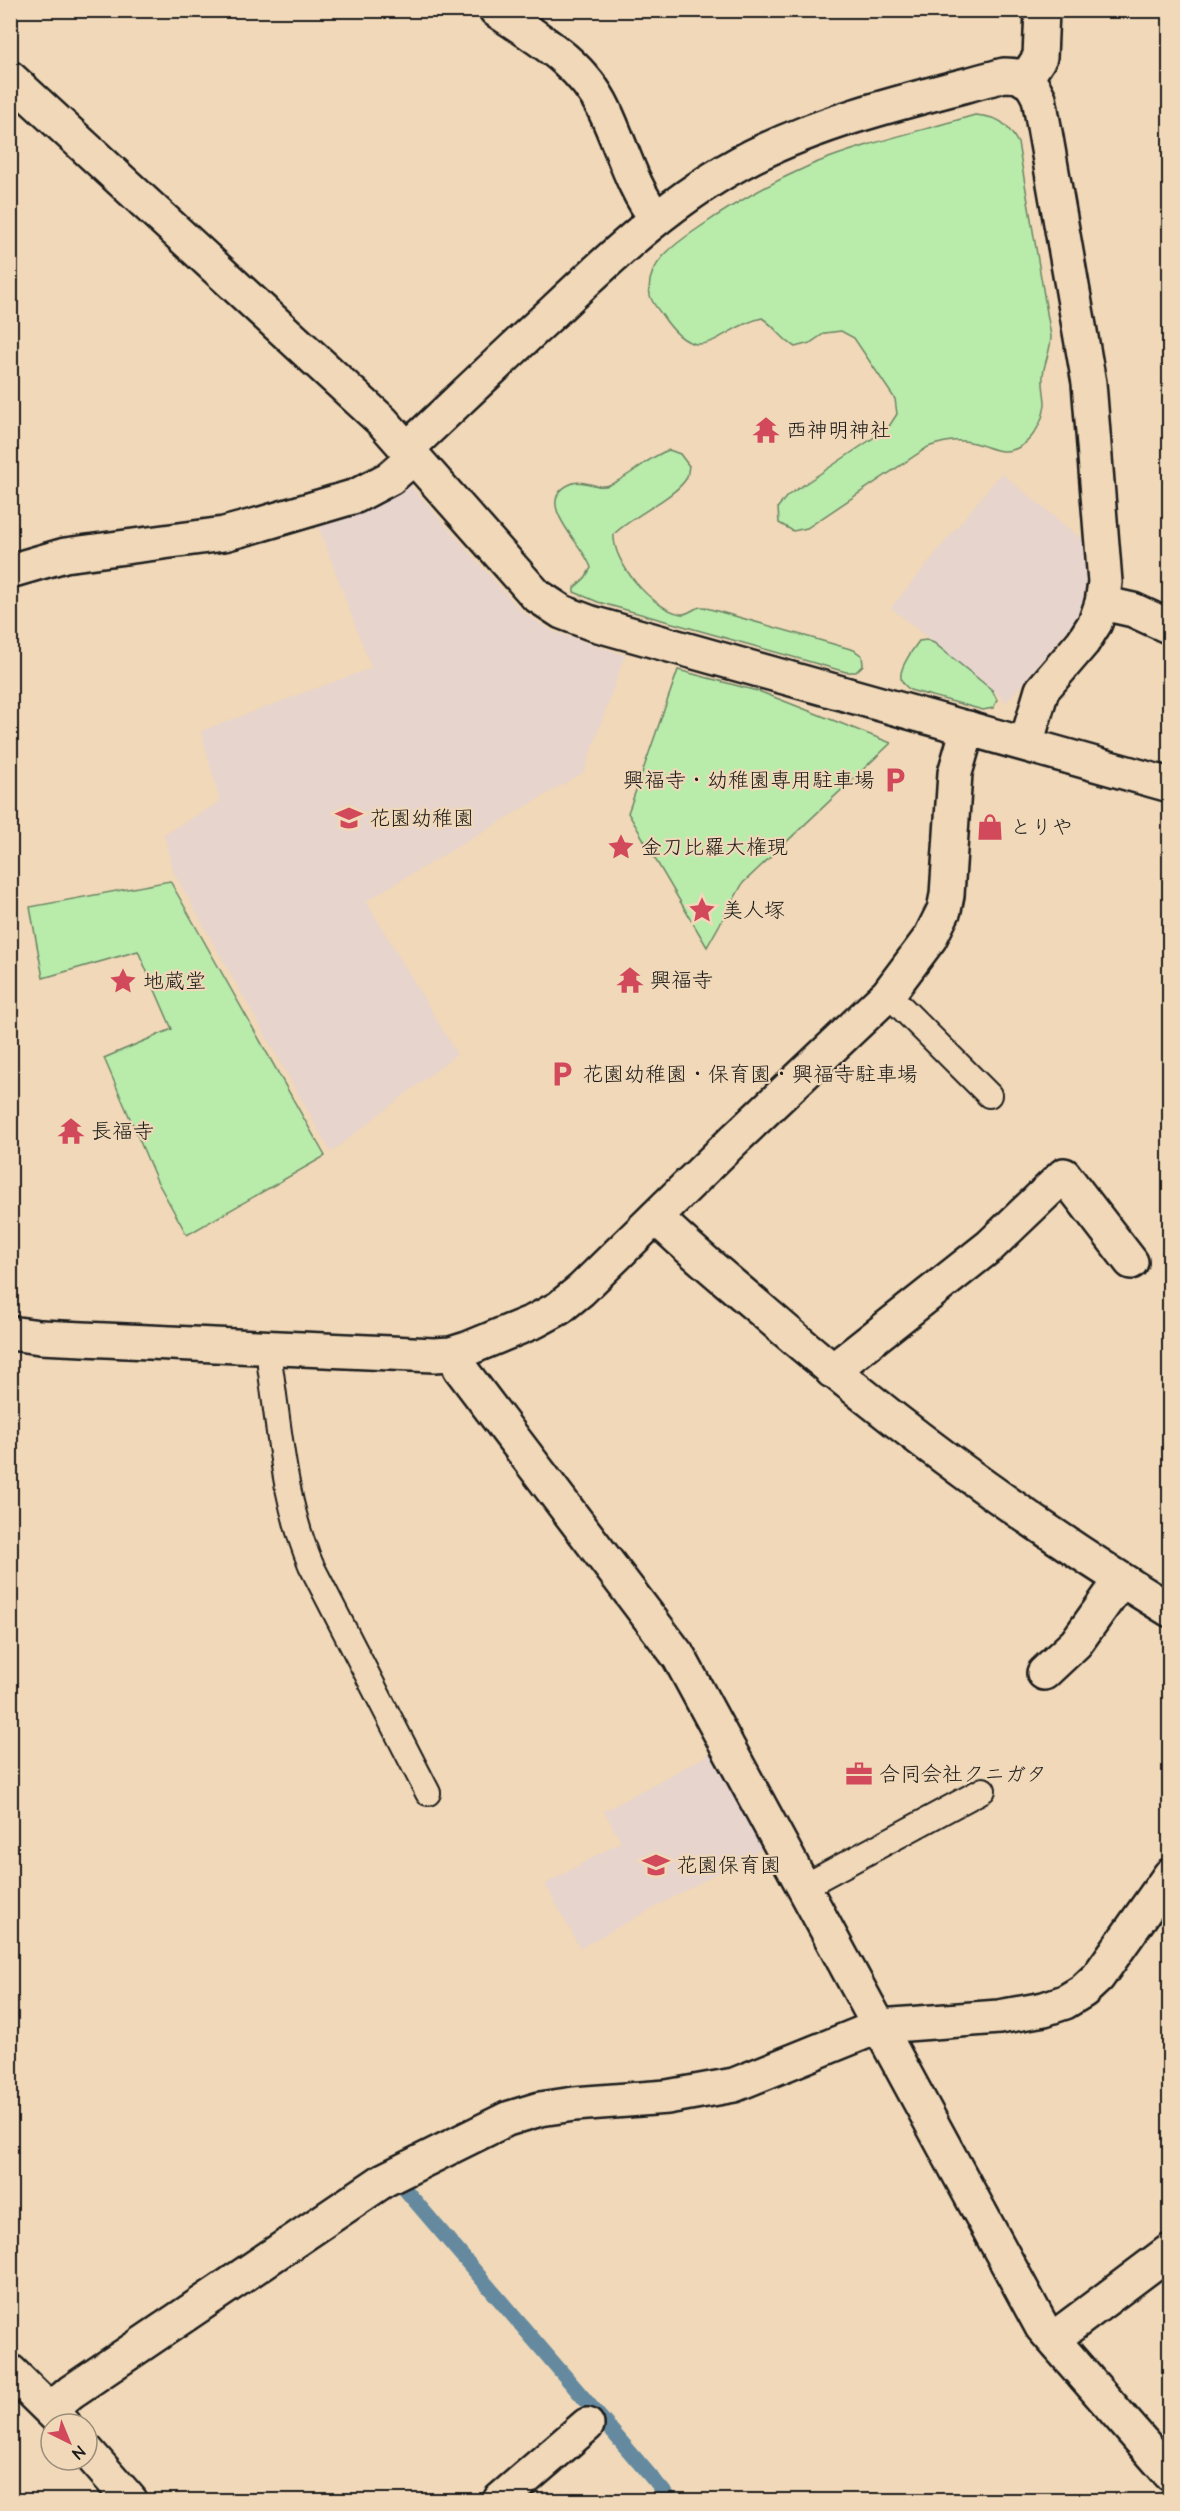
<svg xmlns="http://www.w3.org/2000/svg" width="1180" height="2511" viewBox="0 0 1180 2511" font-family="'Architects Daughter','Klee One',sans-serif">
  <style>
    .built { fill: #e7d4cd }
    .green { fill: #b9ebab; stroke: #6a8464; stroke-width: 1.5 }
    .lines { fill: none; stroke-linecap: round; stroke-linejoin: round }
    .stream { stroke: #658a9f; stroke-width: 15 }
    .service-casing { stroke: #1c1c1c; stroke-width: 28 }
    .minor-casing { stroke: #1c1c1c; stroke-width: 38 }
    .service { stroke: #f0d8b8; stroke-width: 24 }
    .minor { stroke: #f0d8b8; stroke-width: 33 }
    .labels { text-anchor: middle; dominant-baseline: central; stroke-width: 4.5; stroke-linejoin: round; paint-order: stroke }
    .poi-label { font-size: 21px; fill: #1c1c1c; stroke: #f0d8b8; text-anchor: start }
  </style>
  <rect width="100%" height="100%" fill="#f0d8b8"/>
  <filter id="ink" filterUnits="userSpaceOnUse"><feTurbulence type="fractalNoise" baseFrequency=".0167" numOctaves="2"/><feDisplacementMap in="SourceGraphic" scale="12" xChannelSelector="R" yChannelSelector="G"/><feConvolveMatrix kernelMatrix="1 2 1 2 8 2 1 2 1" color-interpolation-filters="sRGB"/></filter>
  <g filter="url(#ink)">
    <!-- built -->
    <g class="built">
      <path d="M 1001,473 L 1083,540 L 1086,581 L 1085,599 L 1079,616 L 1007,702 L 891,608 Z"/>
      <path d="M 409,484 L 521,611 L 552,631 L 625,655 L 584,772 L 366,901 L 457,1054 L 331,1152 L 174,873 L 164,834 L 220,802 L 201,731 L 371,668 L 317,522 Z"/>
      <path d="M 715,1751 L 767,1846 L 580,1948 L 545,1884 L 621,1842 L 604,1811 Z"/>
    </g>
    <!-- green -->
    <g class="green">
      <path d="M 975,115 C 999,117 1006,122 1018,143 L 1051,336 C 1051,351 1044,362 1043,376 C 1042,386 1045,395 1045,404 C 1043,425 1027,452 1003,451 C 996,451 988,447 981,445 C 961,438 947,440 928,447 L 807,528 L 793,531 L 779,523 L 778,507 L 787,496 L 888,428 L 897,414 L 895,399 L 854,338 L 841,331 L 825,333 L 810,343 L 795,347 C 781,339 775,326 762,318 C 717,328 701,373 662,315 C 658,309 651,302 650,295 C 644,265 676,243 697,229 C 734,203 772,182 813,164 C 865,143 921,131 975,115 Z"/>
      <path d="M 669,450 L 680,454 L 689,466 C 688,470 688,476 686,479 C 674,498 632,516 614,534 C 612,562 652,609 681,614 C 690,615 694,606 703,607 L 854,650 L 862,656 L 863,665 L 856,672 L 846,672 L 598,602 L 574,592 L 574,588 L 585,578 L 591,568 C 585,545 528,500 573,483 C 585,479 597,490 609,485 C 631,477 647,457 669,450 Z"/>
      <path d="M 927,640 L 934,643 L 992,690 L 997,700 L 993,708 L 983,710 L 910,690 C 907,687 901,683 901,678 C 899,668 913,649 919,641 Z"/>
      <path d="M 678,670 L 761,692 L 891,743 L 743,883 L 707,947 L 628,813 Z"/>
      <path d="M 170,881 L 325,1156 L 187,1235 L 157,1181 L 104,1058 L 172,1029 L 138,951 L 43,978 L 30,907 Z"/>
    </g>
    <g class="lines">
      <!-- stream -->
      <path class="stream" d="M 403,2187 L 671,2500"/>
      <defs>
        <g id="service">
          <path d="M 888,994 L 989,1095"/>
          <path d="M 270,1348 L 270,1366 C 280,1433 284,1502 311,1565 L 428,1793"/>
          <path d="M 805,1886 L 983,1790"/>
        </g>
        <g id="minor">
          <path d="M 496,10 C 537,38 582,63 604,109 C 622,146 631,186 656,218"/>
          <path d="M 10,78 L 383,422 L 536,595 L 562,612 L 591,623 L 1170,785"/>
          <path d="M 1025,80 L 1040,57 L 1042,10"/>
          <path d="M 407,449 C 456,403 504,357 553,312 C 615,253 676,195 753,156 C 832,117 919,98 1004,75 C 1025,75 1030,79 1039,98 L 1089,383 L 1105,582 L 1102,603 L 1095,623 L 1083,642 L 1042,690 L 1026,744"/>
          <path d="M 10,571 L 65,555 L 224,534 L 261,524 L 356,496 L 390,478 L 414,457"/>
          <path d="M 1102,603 L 1133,610 L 1170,627"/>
          <path d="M 656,1217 C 690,1251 728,1281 765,1313 C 892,1423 1026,1522 1170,1610"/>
          <path d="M 10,1333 L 40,1337 L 434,1355 L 451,1354 L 467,1349 L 535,1321 L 559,1308 L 581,1290 L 733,1141 L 888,994 L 930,938 L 944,910 L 947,895 L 955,773 L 968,728"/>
          <path d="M 456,1353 L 460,1368 L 679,1657 L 1042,2327 L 1170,2474"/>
          <path d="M 832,1371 L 990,1246 L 1064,1175 L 1131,1262"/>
          <path d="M 1044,1673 L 1076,1643 L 1121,1580"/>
          <path d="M 1053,2339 L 1170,2251"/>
          <path d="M 10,2371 L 64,2424"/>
          <path d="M 51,2409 L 71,2392 L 384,2180 L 507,2119 L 540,2109 L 574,2104 L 667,2097 L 734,2085 L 880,2026 L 999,2017 L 1044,2009 L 1065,2002 L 1083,1991 L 1098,1977 L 1170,1875"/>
          <path d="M 87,2451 L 130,2500"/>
          <path d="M 500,2500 L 587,2425"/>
        </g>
      </defs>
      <!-- service casing -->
      <use href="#service" class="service-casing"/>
      <!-- minor casing -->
      <use href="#minor" class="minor-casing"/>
      <!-- service -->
      <use href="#service" class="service"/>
      <!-- minor -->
      <use href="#minor" class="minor"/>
    </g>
  </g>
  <!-- icons -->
  <defs>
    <symbol id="temple-bare" viewBox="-9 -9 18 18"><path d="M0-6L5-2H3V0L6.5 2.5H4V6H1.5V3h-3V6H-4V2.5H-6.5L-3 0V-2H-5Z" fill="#d1495b" stroke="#f0d8b8" stroke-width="2.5" paint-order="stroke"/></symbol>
    <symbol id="parking-bare" viewBox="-9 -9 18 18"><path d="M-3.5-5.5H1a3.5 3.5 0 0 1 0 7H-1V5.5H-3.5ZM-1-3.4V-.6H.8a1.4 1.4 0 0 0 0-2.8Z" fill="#d1495b" stroke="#f0d8b8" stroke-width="2.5" paint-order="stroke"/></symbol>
    <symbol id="school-bare" viewBox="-9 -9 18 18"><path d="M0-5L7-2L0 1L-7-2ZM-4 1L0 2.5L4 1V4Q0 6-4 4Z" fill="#d1495b" stroke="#f0d8b8" stroke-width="2.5" paint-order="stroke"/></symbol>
    <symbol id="shop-bare" viewBox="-9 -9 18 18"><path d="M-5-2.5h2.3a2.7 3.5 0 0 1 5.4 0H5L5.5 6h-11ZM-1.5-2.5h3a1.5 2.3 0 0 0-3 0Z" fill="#d1495b" stroke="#f0d8b8" stroke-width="2.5" paint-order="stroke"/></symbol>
    <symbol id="sight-bare" viewBox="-9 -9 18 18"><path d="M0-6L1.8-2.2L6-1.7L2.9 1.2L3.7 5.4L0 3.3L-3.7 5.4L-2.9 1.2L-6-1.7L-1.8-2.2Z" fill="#d1495b" stroke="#f0d8b8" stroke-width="2.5" paint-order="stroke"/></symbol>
    <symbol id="office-bare" viewBox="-9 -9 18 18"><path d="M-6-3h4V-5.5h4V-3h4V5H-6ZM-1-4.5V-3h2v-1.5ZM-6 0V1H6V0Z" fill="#d1495b" stroke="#f0d8b8" stroke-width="2.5" paint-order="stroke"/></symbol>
  </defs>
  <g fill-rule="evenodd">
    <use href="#temple-bare" x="747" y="411" width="38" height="38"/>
    <use href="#parking-bare" x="876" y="761" width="38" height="38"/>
    <use href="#school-bare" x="330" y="799" width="38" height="38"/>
    <use href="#shop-bare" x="971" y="808" width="38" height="38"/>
    <use href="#sight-bare" x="602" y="828" width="38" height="38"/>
    <use href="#sight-bare" x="683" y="891" width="38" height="38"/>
    <use href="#temple-bare" x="611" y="961" width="38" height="38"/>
    <use href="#sight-bare" x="104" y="962" width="38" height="38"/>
    <use href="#parking-bare" x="543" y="1055" width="38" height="38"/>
    <use href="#temple-bare" x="52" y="1112" width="38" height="38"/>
    <use href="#office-bare" x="840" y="1755" width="38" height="38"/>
    <use href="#school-bare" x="637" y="1846" width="38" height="38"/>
  </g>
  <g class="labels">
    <!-- poi labels -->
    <g class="poi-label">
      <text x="786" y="430">西神明神社</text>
      <text x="875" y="780" text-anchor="end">興福寺・幼稚園専用駐車場</text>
      <text x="369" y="818">花園幼稚園</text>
      <text x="1010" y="827">とりや</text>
      <text x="641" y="847">金刀比羅大権現</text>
      <text x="722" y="910">美人塚</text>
      <text x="650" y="980">興福寺</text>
      <text x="143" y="981">地蔵堂</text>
      <text x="582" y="1074">花園幼稚園・保育園・興福寺駐車場</text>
      <text x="91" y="1131">長福寺</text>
      <text x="879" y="1774">合同会社クニガタ</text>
      <text x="676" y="1865">花園保育園</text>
    </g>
  </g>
  <!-- margin -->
  <rect width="1180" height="2511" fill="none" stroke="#f0d8b8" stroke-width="36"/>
  <rect x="18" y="18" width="1144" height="2475" fill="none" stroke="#1c1c1c" stroke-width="2" filter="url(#ink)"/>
  <!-- north arrow -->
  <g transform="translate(69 2442) rotate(137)"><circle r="28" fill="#f0d8b8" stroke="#9b8d7a" stroke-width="1.5"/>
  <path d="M0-4.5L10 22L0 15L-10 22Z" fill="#d1495b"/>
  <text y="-9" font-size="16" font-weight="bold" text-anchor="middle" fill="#1c1c1c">N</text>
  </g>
</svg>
